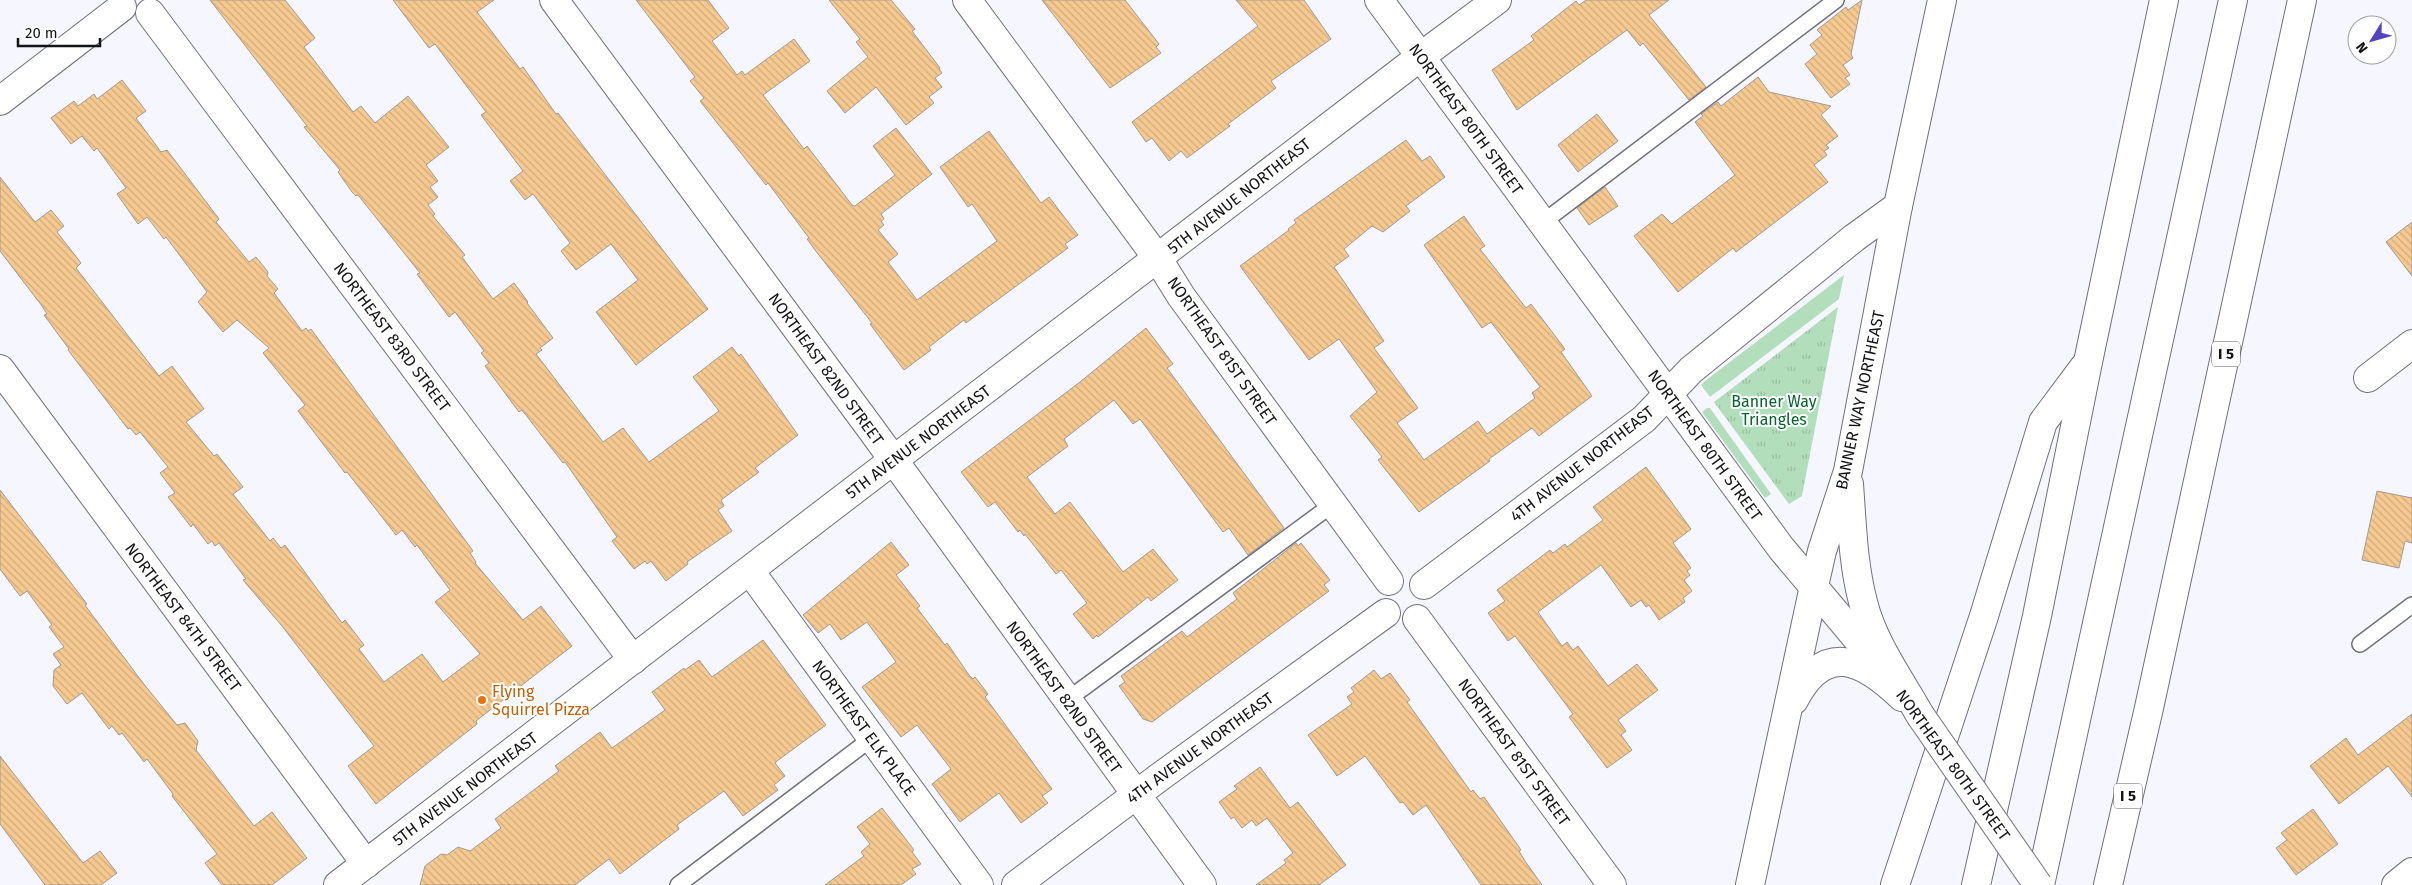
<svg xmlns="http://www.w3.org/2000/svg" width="2412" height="885" viewBox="0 0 2412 885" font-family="'Fira Sans',sans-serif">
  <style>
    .green { fill: #b3debb }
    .park { fill: url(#park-tufts) }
    .building { fill: url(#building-back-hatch); stroke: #a19c95 }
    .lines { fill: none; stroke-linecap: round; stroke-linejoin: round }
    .service-casing { stroke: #717179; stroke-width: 18 }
    .minor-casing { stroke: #717179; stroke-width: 30 }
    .tertiary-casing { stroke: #717179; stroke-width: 30 }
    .secondary-casing { stroke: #717179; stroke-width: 30 }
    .motorway-casing { stroke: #717179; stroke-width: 30 }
    .service { stroke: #fff; stroke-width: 15 }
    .minor { stroke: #fff; stroke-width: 28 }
    .tertiary { stroke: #fff; stroke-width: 28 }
    .secondary { stroke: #fff; stroke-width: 28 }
    .motorway { stroke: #fff; stroke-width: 28 }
    .secondary-bridge-casing { stroke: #717179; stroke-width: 30; stroke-linecap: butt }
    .secondary-bridge { stroke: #fff; stroke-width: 28 }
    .food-dot { fill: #e8710a; stroke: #fff; stroke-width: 2 }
    .labels { text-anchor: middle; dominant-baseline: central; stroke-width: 4; stroke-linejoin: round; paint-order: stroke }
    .shield { fill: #fff; stroke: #5a5a5c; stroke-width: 1 }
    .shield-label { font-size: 15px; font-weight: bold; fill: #131416 }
    .street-label { font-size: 16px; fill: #131416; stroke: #fff }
    .park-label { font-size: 16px; fill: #05642d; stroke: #fff }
    .food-label { font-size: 16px; fill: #c56008; stroke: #fff; text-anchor: start }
  </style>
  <defs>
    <pattern id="park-tufts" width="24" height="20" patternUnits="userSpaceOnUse" patternTransform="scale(1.25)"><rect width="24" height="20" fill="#b3debb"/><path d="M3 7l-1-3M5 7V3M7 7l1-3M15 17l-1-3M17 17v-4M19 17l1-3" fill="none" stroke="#99bea0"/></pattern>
    <pattern id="building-back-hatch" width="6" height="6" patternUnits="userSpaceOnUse" patternTransform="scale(1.25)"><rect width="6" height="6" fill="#f5c990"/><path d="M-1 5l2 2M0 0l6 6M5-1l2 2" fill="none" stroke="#d1ac7b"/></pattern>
  </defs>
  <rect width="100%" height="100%" fill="#f5f6ff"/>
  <!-- green -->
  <g class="green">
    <path d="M 1844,275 L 1839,299 L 1710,397 L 1701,385 L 1705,381 Z"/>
    <path d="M 1707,408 L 1710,408 L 1771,494 L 1765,498 L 1702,412 Z"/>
  </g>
  <!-- park -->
  <path class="park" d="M 1838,307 L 1802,496 L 1789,504 L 1714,402 Z"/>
  <!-- building -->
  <g class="building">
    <path d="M 210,0 L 285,0 L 315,38 L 304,47 L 353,112 L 361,106 L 375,123 L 408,96 L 449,147 L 426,165 L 438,181 L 430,187 L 438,197 L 428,205 L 435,214 L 433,216 L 465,255 L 462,257 L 493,299 L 514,283 L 528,302 L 527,303 L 553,338 L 540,348 L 542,350 L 536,354 L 603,442 L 623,428 L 649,462 L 719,411 L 693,377 L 732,347 L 739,356 L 741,354 L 798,435 L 755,468 L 759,472 L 721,500 L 724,506 L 718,510 L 732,531 L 687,562 L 688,564 L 666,581 L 651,561 L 647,564 L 645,561 L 634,569 L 612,541 L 617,537 L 565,462 L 563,463 L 522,410 L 519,412 L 485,366 L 489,363 L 481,353 L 484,351 L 455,312 L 449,317 L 417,274 L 420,273 L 358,195 L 356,196 L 352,192 L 338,172 L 340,170 L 304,127 L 307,126 Z"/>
    <path d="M 393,0 L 494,0 L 477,12 L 520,69 L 523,67 L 556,114 L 558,113 L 708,309 L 636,365 L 596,312 L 638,280 L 611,244 L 576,270 L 561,251 L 570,243 L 533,194 L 525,200 L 510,181 L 523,171 L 481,115 L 486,112 L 435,44 L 429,48 Z"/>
    <path d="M 636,0 L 708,0 L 729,28 L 712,41 L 737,75 L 742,71 L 745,75 L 794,39 L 810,61 L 763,95 L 804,149 L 807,146 L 852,205 L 855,206 L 895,175 L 873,146 L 896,128 L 932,174 L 881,214 L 884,219 L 881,221 L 884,225 L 878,230 L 898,254 L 888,262 L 917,300 L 997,241 L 972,204 L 968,207 L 940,167 L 989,131 L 1041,203 L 1049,197 L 1078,235 L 1065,244 L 1068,248 L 966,323 L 964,320 L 929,347 L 931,350 L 904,370 L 870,324 L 872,323 L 815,250 L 807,239 L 809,238 L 768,183 L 766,185 L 700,101 L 704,98 L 690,81 L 695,77 Z"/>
    <path d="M 829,0 L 891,0 L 915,29 L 912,31 L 940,68 L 939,69 L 942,73 L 935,78 L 942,87 L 929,97 L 934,103 L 906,125 L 876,87 L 845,113 L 827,91 L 868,57 L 856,42 L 860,39 Z"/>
    <path d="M 1042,0 L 1125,0 L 1159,44 L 1156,47 L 1161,53 L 1110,88 Z"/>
    <path d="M 1236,0 L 1304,0 L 1331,39 L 1271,81 L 1276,88 L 1228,124 L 1230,126 L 1187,158 L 1181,151 L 1169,161 L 1152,138 L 1146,142 L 1132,122 L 1258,26 Z"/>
    <path d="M 1586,0 L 1669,0 L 1649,15 L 1706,87 L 1689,100 L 1643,43 L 1640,46 L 1627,30 L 1517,110 L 1492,70 L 1534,40 L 1531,36 L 1576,1 L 1579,5 Z"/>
    <path d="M 1862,0 L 1851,54 L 1853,58 L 1843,65 L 1850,75 L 1845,78 L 1850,84 L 1831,98 L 1805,64 L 1817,54 L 1810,45 L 1822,35 L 1817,30 L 1846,7 L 1848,10 Z"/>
    <path d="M 1758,77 L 1769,92 L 1831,106 L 1821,115 L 1838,136 L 1826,145 L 1829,148 L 1824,151 L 1827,155 L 1814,165 L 1828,182 L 1736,252 L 1733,248 L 1678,292 L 1634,236 L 1662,214 L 1672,224 L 1735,175 L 1695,122 L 1703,116 L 1701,114 L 1718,102 L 1721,106 Z"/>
    <path d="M 122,80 L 146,111 L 136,118 L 161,152 L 167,150 L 219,219 L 216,222 L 249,262 L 256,257 L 268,272 L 267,276 L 278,289 L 274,293 L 302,331 L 306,328 L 308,331 L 311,329 L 473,551 L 470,553 L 476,562 L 475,563 L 523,620 L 541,606 L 572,646 L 476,721 L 477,724 L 376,804 L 348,766 L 374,746 L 282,626 L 243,580 L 246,579 L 219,543 L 215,546 L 212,541 L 208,544 L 193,524 L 191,527 L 188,523 L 168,497 L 175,493 L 160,473 L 168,467 L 140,432 L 136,435 L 130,428 L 128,429 L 68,350 L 69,349 L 44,315 L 47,314 L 42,306 L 0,251 L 0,177 L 35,222 L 51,210 L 64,226 L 57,232 L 81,263 L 76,268 L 159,376 L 172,366 L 204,409 L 186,422 L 214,456 L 217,454 L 243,487 L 233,494 L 270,541 L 273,538 L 281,548 L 285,545 L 342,623 L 345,620 L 364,645 L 359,649 L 384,682 L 422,654 L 443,682 L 480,654 L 435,602 L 450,590 L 417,545 L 415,547 L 402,530 L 396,535 L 347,472 L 345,473 L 298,411 L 305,405 L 263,353 L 269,348 L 237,320 L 223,332 L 198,302 L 207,292 L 166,237 L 164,239 L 147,217 L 138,224 L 117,194 L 126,188 L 97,148 L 94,151 L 82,136 L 71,144 L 51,118 L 74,101 L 78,106 L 94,94 L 97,99 Z"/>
    <path d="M 1597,114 L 1618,141 L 1578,172 L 1558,145 Z"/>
    <path d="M 1406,140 L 1422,161 L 1430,156 L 1445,177 L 1406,206 L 1410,211 L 1383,232 L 1372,226 L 1344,249 L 1349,256 L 1334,267 L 1384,341 L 1374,348 L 1418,408 L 1397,423 L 1424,460 L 1478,421 L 1487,434 L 1535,398 L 1532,393 L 1540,387 L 1491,322 L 1482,328 L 1424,245 L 1464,216 L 1485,246 L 1480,249 L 1526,308 L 1531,304 L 1565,349 L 1561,352 L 1592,396 L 1539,436 L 1532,428 L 1489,459 L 1490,461 L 1419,512 L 1378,460 L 1382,457 L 1350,416 L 1377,392 L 1339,339 L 1309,360 L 1240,266 L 1289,230 L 1288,229 L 1296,223 L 1294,220 Z"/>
    <path d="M 1605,187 L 1618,206 L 1589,225 L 1577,208 Z"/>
    <path d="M 2412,222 L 2412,276 L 2386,242 Z"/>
    <path d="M 1146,328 L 1173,364 L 1167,368 L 1284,528 L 1248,555 L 1229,528 L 1223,532 L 1140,419 L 1133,424 L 1114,400 L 1064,439 L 1068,446 L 1027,477 L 1055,514 L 1070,502 L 1123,572 L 1153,549 L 1178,580 L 1151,601 L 1148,597 L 1098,637 L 1097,635 L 1093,639 L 1073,614 L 1087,603 L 1061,570 L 1056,574 L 1025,534 L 1024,536 L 1020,530 L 1018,532 L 995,502 L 988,507 L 961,472 L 1080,382 Z"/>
    <path d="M 1646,467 L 1691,529 L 1673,543 L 1691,568 L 1687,571 L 1690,575 L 1684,580 L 1692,591 L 1683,598 L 1685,602 L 1659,620 L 1649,605 L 1646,607 L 1641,600 L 1631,607 L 1601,565 L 1538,612 L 1562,646 L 1567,642 L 1573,650 L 1578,646 L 1608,686 L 1637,664 L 1658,690 L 1618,720 L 1626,731 L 1621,735 L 1632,750 L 1607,768 L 1569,717 L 1573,714 L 1515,636 L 1508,641 L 1488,613 L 1505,601 L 1497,590 L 1550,550 L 1553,553 L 1565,544 L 1567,547 L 1603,520 L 1593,507 Z"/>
    <path d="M 0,490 L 87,604 L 85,605 L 93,616 L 143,683 L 177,725 L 185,723 L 198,741 L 196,750 L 254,826 L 272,812 L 307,858 L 272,885 L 222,885 L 205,863 L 217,854 L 172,796 L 173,794 L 147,759 L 144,762 L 122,733 L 119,735 L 112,726 L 109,729 L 82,693 L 67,704 L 53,686 L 54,670 L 61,665 L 53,654 L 64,647 L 49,627 L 52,625 L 27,591 L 20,596 L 0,569 Z"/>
    <path d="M 2377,491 L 2412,498 L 2412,543 L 2405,541 L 2399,568 L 2362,560 Z"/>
    <path d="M 891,542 L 909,565 L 896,575 L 920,606 L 917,608 L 945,645 L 947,643 L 969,675 L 973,679 L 975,677 L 988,694 L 985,697 L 1052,789 L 1042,796 L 1048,803 L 1021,823 L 999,793 L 960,822 L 932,784 L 951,769 L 917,725 L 901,737 L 862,687 L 896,662 L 867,622 L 841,640 L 830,624 L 818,633 L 803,615 Z"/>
    <path d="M 1296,543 L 1298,546 L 1301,543 L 1330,580 L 1324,585 L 1329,591 L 1152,722 L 1143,719 L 1119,686 L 1125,682 L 1121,676 L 1182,631 L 1187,637 L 1237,599 L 1233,593 Z"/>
    <path d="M 763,640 L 826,725 L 777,761 L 775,763 L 785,776 L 774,785 L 778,790 L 743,816 L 724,791 L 677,825 L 679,829 L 620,874 L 609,859 L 575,885 L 420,885 L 425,866 L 441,854 L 447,855 L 458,847 L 470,851 L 501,828 L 495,819 L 559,771 L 555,766 L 600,732 L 612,748 L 665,710 L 652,692 L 684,668 L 685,670 L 699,660 L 712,677 Z"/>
    <path d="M 1374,670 L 1381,679 L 1390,673 L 1410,700 L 1407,702 L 1471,792 L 1473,790 L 1480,799 L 1484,797 L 1521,850 L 1519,851 L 1525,861 L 1542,885 L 1481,885 L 1426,805 L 1413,815 L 1403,802 L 1400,803 L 1365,756 L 1337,776 L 1308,735 L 1352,704 L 1347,697 L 1354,692 L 1351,688 Z"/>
    <path d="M 2412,714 L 2412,797 L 2388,766 L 2339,804 L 2310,766 L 2346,738 L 2358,755 Z"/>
    <path d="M 0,756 L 83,863 L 100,851 L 117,873 L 101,885 L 45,885 L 0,824 Z"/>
    <path d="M 1260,767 L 1290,808 L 1298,802 L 1346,865 L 1319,885 L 1256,885 L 1286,863 L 1284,860 L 1293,853 L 1267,818 L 1256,826 L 1252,820 L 1242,828 L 1234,817 L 1231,819 L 1219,802 L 1237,789 L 1234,786 Z"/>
    <path d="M 882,808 L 914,850 L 912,852 L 921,864 L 912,869 L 916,874 L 901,885 L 825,885 L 864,856 L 861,852 L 870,844 L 857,827 Z"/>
    <path d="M 2313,809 L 2338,844 L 2296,875 L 2276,848 L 2287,840 L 2281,833 Z"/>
  </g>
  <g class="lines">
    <defs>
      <g id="service">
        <path d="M 1542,223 L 1836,0"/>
        <path d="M 2360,644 L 2412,605"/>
        <path d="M 1067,700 L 1333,504"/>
        <path d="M 678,885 L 872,738"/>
      </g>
      <g id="minor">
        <path d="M 554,0 L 871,429 L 1202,885"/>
        <path d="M 967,0 L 1158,259 L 1181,296 L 1389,581"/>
        <path d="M 150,13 L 633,660"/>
        <path d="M 0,101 L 122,7"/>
        <path d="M 0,369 L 366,864"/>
        <path d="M 2368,378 L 2412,344"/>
        <path d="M 750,571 L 979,885"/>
        <path d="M 1424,585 L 1644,419 L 1691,370 L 1854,238 L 1898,206"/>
        <path d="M 1417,619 L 1612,885"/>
        <path d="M 1016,885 L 1161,776 L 1386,613"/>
        <path d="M 2396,885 L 2412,872"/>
      </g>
      <path id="tertiary" d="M 1379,0 L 1781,548 L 1891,679"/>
      <g id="secondary">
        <path d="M 1849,484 C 1852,524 1853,564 1863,602 C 1873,643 1900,679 1920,715"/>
        <path d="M 1794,700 C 1825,640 1863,660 1902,697"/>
        <path d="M 338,885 L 1420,57 L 1497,0"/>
        <path d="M 1750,885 L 1814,586 L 1822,551 L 1848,471 L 1898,206 L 1942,0"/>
      </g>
      <g id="motorway">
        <path d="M 1895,885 L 1984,616 L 2043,422 L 2084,367"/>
        <path d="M 1976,885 L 2037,616 L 2088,362 L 2164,0"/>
        <path d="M 2040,885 L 2233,0"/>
        <path d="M 2108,885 L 2149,708 L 2302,0"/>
      </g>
    </defs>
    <!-- service casing -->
    <use href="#service" class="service-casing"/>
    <!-- minor casing -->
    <use href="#minor" class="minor-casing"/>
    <!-- tertiary casing -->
    <use href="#tertiary" class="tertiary-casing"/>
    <!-- secondary casing -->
    <use href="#secondary" class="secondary-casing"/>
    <!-- motorway casing -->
    <use href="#motorway" class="motorway-casing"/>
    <!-- service -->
    <use href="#service" class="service"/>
    <!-- minor -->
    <use href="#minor" class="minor"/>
    <!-- tertiary -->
    <use href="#tertiary" class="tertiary"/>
    <!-- secondary -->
    <use href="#secondary" class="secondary"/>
    <!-- motorway -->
    <use href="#motorway" class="motorway"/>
    <defs>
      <path id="secondary-bridge" d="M 1920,715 L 2038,885"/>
    </defs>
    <!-- secondary-bridge casing -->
    <use href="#secondary-bridge" class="secondary-bridge-casing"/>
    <!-- secondary-bridge -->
    <use href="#secondary-bridge" class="secondary-bridge"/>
  </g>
  <!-- markers -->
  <circle class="food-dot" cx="482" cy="700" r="5"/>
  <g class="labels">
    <!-- shield labels -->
    <g class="shield">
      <rect x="2212" y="341.5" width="28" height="25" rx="4"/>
      <rect x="2114" y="783.5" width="28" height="25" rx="4"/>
    </g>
    <g class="shield-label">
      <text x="2226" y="354">I 5</text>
      <text x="2128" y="796">I 5</text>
    </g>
    <!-- street labels -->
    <g class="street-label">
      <text transform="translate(1466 119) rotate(54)">NORTHEAST 80TH STREET</text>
      <text transform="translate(1239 196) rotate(-38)">5TH AVENUE NORTHEAST</text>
      <text transform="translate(392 337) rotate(53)">NORTHEAST 83RD STREET</text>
      <text transform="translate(1222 351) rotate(55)">NORTHEAST 81ST STREET</text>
      <text transform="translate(826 369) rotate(54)">NORTHEAST 82ND STREET</text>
      <text transform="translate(1860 400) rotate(-78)">BANNER WAY NORTHEAST</text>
      <text transform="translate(918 442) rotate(-37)">5TH AVENUE NORTHEAST</text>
      <text transform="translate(1705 445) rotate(54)">NORTHEAST 80TH STREET</text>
      <text transform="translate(1582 464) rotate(-38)">4TH AVENUE NORTHEAST</text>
      <text transform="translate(183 617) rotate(53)">NORTHEAST 84TH STREET</text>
      <text transform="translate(1064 697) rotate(54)">NORTHEAST 82ND STREET</text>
      <text transform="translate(864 728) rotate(54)">NORTHEAST ELK PLACE</text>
      <text transform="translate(1200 748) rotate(-36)">4TH AVENUE NORTHEAST</text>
      <text transform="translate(1514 752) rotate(54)">NORTHEAST 81ST STREET</text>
      <text transform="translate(1953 765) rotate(54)">NORTHEAST 80TH STREET</text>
      <text transform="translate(465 789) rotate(-37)">5TH AVENUE NORTHEAST</text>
    </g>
    <!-- park labels -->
    <g class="park-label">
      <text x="1774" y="401">Banner Way<tspan x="1774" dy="18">Triangles</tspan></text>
    </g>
    <!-- food labels -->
    <g class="food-label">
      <text x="492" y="691">Flying<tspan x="492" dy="18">Squirrel Pizza</tspan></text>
    </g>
  </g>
  <!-- north arrow -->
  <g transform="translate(2372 40) rotate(233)"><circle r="24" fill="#ffffff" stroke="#a1a1a2"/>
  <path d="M0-4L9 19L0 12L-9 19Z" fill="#5144bc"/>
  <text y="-8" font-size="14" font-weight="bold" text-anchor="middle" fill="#131416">N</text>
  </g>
  <!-- scale -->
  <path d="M18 38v8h82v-8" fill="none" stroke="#131416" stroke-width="2.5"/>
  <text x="25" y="38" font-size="15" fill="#131416" stroke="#ffffff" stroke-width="4" paint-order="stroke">20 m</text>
</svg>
